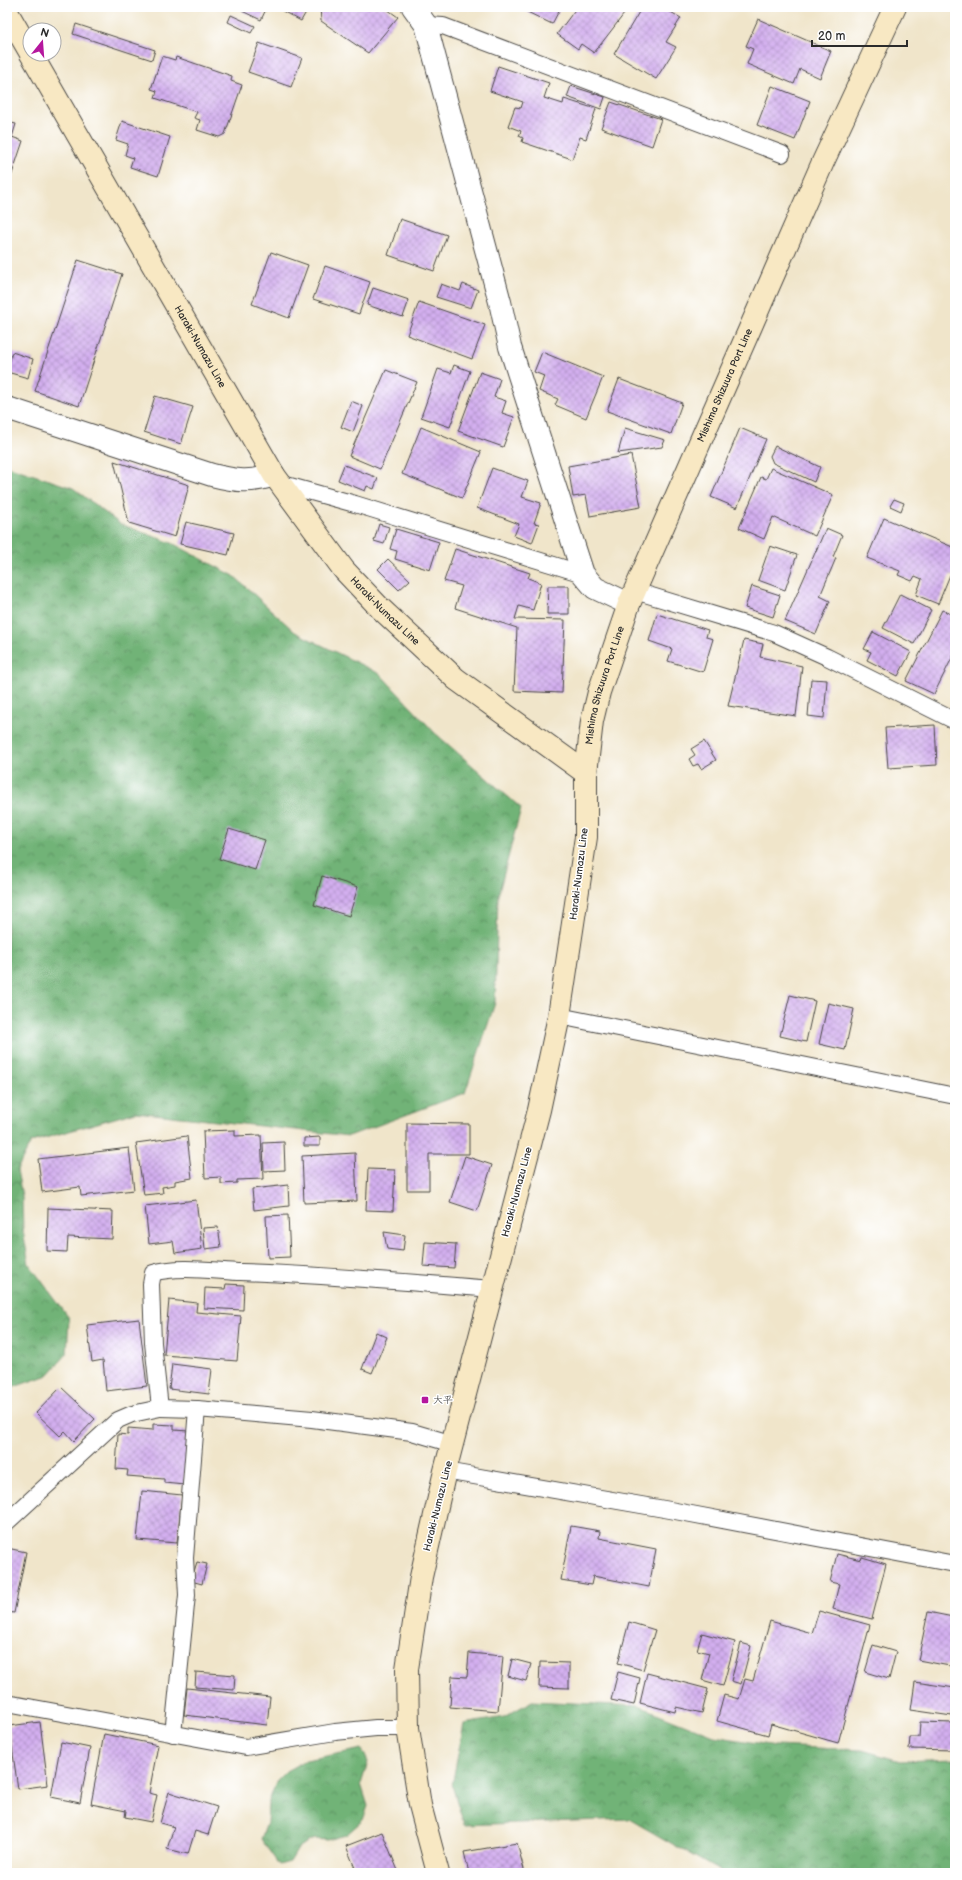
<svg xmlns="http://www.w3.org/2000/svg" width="962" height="1880" viewBox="0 0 962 1880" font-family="'Balsamiq Sans','Klee One',sans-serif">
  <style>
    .forest { fill: url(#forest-crowns); stroke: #4e6f51 }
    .building { fill: url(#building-cross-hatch) }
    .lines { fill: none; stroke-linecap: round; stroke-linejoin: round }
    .service-casing { stroke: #494743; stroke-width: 18 }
    .minor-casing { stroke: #494743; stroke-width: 24 }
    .secondary-casing { stroke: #494743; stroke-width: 24 }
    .service { stroke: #fff; stroke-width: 16 }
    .minor { stroke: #fff; stroke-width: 22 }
    .secondary { stroke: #f8e8c3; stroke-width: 22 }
    .poi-dot { fill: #b5179e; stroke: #fff; stroke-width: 1.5 }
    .labels { text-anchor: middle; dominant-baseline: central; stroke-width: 3; stroke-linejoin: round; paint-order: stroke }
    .street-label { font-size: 10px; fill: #2b2b2b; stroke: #fff }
    .poi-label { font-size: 10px; fill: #2b2b2b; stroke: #fff; text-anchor: start }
  </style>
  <defs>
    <pattern id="forest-crowns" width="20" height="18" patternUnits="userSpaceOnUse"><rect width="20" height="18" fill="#71b377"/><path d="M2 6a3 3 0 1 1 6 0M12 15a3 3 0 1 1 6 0" fill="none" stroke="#5d9262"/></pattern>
    <pattern id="building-cross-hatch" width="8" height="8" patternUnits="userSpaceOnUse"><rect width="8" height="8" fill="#d3afef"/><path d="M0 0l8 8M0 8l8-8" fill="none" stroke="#ab8fc2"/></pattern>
  </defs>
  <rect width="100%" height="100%" fill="#fff"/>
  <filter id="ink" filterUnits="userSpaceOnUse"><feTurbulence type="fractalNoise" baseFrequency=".025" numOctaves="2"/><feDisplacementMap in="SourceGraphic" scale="8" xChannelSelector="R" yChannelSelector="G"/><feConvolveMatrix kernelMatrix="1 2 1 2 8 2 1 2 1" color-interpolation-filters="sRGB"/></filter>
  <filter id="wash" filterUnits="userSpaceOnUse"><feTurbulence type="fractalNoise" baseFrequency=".012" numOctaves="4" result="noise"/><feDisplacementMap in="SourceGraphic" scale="16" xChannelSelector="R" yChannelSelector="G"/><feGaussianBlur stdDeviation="0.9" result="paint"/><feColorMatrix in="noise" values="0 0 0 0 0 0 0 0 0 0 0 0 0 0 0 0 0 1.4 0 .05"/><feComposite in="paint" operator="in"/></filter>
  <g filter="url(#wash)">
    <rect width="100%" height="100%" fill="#f0e5ca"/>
    <!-- forest -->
    <g class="forest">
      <path d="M 7,466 L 73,488 L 120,524 L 172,543 L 234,576 L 295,632 L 380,674 L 435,733 L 521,808 L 498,896 L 495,1003 L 465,1093 L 349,1136 L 136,1112 L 31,1142 L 17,1170 L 22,1196 L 23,1231 L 29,1264 L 69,1318 L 67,1354 L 48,1375 L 11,1388 L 7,1385 Z"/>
      <path d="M 532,1701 L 639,1706 L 714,1736 L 776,1746 L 862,1750 L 900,1761 L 955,1759 L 955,1873 L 723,1873 L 629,1819 L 464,1825 L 452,1785 L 464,1724 L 504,1717 Z"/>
      <path d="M 362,1749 L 368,1762 L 361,1784 L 368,1806 L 363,1820 L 346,1835 L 327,1840 L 315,1839 L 299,1847 L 290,1862 L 279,1865 L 261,1839 L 267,1823 L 268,1804 L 277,1780 L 286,1771 L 306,1760 Z"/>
    </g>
    <g id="blocks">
      <!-- building -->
      <g class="building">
        <path d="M 244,7 L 267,7 L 261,20 L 242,11 Z"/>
        <path d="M 275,7 L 309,7 L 301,21 Z"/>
        <path d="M 320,7 L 384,7 L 398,17 L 368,53 L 321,21 Z"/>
        <path d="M 517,7 L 561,7 L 552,24 Z"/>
        <path d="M 577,7 L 615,7 L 624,14 L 594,53 L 581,44 L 578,49 L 557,34 Z"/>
        <path d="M 642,7 L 662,7 L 681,18 L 666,42 L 676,47 L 656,79 L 614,54 Z"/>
        <path d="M 231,15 L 255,26 L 251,33 L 228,22 Z"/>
        <path d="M 758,19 L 831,51 L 820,78 L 800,69 L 794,84 L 747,64 L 753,49 L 746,46 Z"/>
        <path d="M 76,24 L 155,50 L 152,60 L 73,34 Z"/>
        <path d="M 259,43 L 302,58 L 291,87 L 248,72 Z"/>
        <path d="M 162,56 L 175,60 L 176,57 L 232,76 L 231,81 L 242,85 L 225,134 L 219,137 L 197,130 L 200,120 L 194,118 L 197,112 L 155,98 L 157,91 L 151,89 Z"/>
        <path d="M 498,66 L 549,83 L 544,98 L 563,104 L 564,99 L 596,109 L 586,139 L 580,137 L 572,159 L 522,142 L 523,138 L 519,136 L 521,131 L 508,126 L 515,107 L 521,108 L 523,102 L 490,91 Z"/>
        <path d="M 571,86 L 605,97 L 601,109 L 567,97 Z"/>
        <path d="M 772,86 L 810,101 L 795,140 L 757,125 Z"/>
        <path d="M 611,102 L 661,119 L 652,146 L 601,128 Z"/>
        <path d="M 122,121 L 170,137 L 158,176 L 130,167 L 133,158 L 125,155 L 128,144 L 116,140 Z"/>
        <path d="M 7,122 L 16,124 L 12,137 L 23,141 L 10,180 L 7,179 Z"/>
        <path d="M 400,219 L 447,235 L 434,271 L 388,255 Z"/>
        <path d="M 271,252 L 308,265 L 289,318 L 252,304 Z"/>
        <path d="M 78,260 L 122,274 L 79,406 L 35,391 Z"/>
        <path d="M 325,266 L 370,282 L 359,314 L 313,299 Z"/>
        <path d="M 441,284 L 460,291 L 463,284 L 478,290 L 471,308 L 436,297 Z"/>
        <path d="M 373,288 L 409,300 L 403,317 L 367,305 Z"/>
        <path d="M 419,302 L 485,325 L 472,359 L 407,335 Z"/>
        <path d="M 12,352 L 33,359 L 28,378 L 7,372 Z"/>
        <path d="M 542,352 L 603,377 L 586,418 L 555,405 L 558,399 L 539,391 L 544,376 L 534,372 Z"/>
        <path d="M 454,365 L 470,371 L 450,427 L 421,417 L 438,369 L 451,373 Z"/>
        <path d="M 386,370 L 417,382 L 380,469 L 349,456 Z"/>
        <path d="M 480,372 L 500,379 L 494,397 L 506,401 L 502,413 L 514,417 L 503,447 L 458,431 Z"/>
        <path d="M 619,379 L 682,403 L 671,434 L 607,411 Z"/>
        <path d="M 155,396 L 193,407 L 181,444 L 144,432 Z"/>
        <path d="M 351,401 L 363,406 L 353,432 L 341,427 Z"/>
        <path d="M 421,427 L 481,452 L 462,498 L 402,474 Z"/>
        <path d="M 625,428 L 665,440 L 662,447 L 618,453 Z"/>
        <path d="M 740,428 L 766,439 L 737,508 L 711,497 Z"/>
        <path d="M 775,446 L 820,467 L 814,482 L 773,463 L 770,456 Z"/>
        <path d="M 631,455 L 641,507 L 590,516 L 586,495 L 573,497 L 568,466 Z"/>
        <path d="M 114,461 L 189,485 L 175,537 L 129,523 Z"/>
        <path d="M 344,465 L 378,478 L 374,489 L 367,486 L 365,491 L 338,480 Z"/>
        <path d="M 492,468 L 528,481 L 522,497 L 541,503 L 534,523 L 539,524 L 532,543 L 514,536 L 519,524 L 477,508 Z"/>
        <path d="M 771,468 L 833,495 L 815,536 L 773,517 L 764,539 L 739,528 L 761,477 L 766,479 Z"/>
        <path d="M 894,499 L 904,503 L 901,511 L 890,506 Z"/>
        <path d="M 884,518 L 955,548 L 955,577 L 950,575 L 938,604 L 916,595 L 922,579 L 915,576 L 912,581 L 898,575 L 900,571 L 867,558 Z"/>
        <path d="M 186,522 L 234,533 L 228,555 L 180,544 Z"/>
        <path d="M 379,524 L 389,527 L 384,544 L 374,541 Z"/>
        <path d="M 826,528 L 842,535 L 833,557 L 836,558 L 820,596 L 830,601 L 816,634 L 785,621 Z"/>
        <path d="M 396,529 L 439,542 L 430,570 L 395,559 L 397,551 L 390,549 Z"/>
        <path d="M 770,546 L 797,555 L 785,590 L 758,580 Z"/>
        <path d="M 455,549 L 530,573 L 528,578 L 541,583 L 533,610 L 519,606 L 515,619 L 565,620 L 562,693 L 514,691 L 517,628 L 455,608 L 462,586 L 444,581 Z"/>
        <path d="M 388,559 L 410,580 L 399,590 L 378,569 Z"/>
        <path d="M 548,586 L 569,586 L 569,614 L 547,614 Z"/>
        <path d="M 752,586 L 780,595 L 773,617 L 745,608 Z"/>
        <path d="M 900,594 L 931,610 L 914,644 L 883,628 Z"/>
        <path d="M 942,610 L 955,616 L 955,652 L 934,694 L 906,681 Z"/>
        <path d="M 657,614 L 708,630 L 706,637 L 713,639 L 703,672 L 668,661 L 672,649 L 649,641 Z"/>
        <path d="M 873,632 L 911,652 L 898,676 L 867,660 L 871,652 L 864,649 Z"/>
        <path d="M 744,640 L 763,644 L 760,657 L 802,666 L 796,716 L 728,706 Z"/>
        <path d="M 811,679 L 827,680 L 824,718 L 808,716 Z"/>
        <path d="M 935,725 L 937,765 L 888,768 L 885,728 Z"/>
        <path d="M 704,741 L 716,760 L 701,769 L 698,764 L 693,766 L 689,759 L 695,755 L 691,749 Z"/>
        <path d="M 229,829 L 265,840 L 255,870 L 219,859 Z"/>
        <path d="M 322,876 L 358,887 L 349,916 L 314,905 Z"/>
        <path d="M 790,995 L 815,1001 L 806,1042 L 780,1036 Z"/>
        <path d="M 828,1003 L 854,1009 L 845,1050 L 819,1044 Z"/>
        <path d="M 407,1123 L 469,1124 L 469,1154 L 429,1154 L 429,1190 L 407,1190 Z"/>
        <path d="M 235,1130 L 235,1136 L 261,1135 L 263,1179 L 237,1180 L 237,1183 L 221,1184 L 221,1177 L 205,1178 L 203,1131 Z"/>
        <path d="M 187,1136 L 192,1178 L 175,1181 L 175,1185 L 162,1187 L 163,1193 L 144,1195 L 136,1143 Z"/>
        <path d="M 320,1137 L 320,1146 L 304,1146 L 304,1138 Z"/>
        <path d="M 284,1142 L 285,1170 L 264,1171 L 263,1143 Z"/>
        <path d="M 129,1148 L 134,1190 L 81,1196 L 80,1187 L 42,1192 L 38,1159 Z"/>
        <path d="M 355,1153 L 357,1201 L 304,1203 L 302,1156 Z"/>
        <path d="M 465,1156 L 492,1165 L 477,1211 L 450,1202 Z"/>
        <path d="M 368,1169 L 395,1170 L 393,1211 L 366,1210 Z"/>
        <path d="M 288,1185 L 289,1206 L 254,1210 L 252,1189 Z"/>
        <path d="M 196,1200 L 202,1249 L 175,1253 L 173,1241 L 149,1244 L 145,1206 Z"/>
        <path d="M 48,1208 L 113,1211 L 112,1239 L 68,1237 L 67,1252 L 47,1251 Z"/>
        <path d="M 288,1215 L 290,1257 L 268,1258 L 266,1216 Z"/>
        <path d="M 218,1227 L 221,1247 L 205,1249 L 203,1228 Z"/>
        <path d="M 384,1232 L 405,1235 L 403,1251 L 387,1249 Z"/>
        <path d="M 425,1242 L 456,1244 L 454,1268 L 423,1266 Z"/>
        <path d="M 226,1284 L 244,1285 L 243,1310 L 204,1308 L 205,1288 L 225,1289 Z"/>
        <path d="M 169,1300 L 197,1303 L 196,1312 L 241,1316 L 237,1361 L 164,1355 Z"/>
        <path d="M 139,1319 L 147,1386 L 106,1391 L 103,1360 L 92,1362 L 87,1325 Z"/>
        <path d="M 376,1332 L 387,1337 L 372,1373 L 362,1369 Z"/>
        <path d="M 172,1364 L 212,1369 L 209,1394 L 169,1389 Z"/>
        <path d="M 61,1387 L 95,1419 L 74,1441 L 65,1431 L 60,1436 L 36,1413 Z"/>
        <path d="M 153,1424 L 174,1425 L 174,1430 L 188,1431 L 184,1485 L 164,1483 L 164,1479 L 127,1476 L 128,1470 L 116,1469 L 118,1434 L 128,1435 L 128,1428 L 153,1430 Z"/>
        <path d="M 142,1491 L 182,1495 L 177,1543 L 137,1540 Z"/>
        <path d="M 571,1526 L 600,1531 L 599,1538 L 656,1549 L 649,1587 L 593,1576 L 591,1585 L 561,1580 Z"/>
        <path d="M 7,1548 L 26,1552 L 14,1613 L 7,1612 Z"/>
        <path d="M 837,1554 L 861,1560 L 862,1557 L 886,1564 L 872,1619 L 833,1609 L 839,1584 L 830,1582 Z"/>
        <path d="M 197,1562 L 207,1564 L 202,1584 L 191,1581 Z"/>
        <path d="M 954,1608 L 955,1667 L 918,1660 L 928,1612 L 953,1617 Z"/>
        <path d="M 819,1611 L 870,1625 L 838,1743 L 771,1724 L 768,1735 L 717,1721 L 724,1695 L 739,1699 L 745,1679 L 753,1681 L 770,1621 L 812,1633 Z"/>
        <path d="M 629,1622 L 655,1630 L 643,1670 L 618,1663 Z"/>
        <path d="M 702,1633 L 735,1642 L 723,1686 L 702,1680 L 709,1653 L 697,1650 Z"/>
        <path d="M 741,1643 L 751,1646 L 741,1684 L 731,1681 Z"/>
        <path d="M 873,1645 L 896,1652 L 889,1679 L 865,1672 Z"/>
        <path d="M 469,1653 L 503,1656 L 498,1711 L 450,1707 L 452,1676 L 467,1677 Z"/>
        <path d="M 512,1659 L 531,1664 L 526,1681 L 508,1676 Z"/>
        <path d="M 540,1662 L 569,1663 L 569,1688 L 539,1687 Z"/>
        <path d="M 196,1672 L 235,1675 L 234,1690 L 195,1687 Z"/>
        <path d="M 618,1672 L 640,1678 L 634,1705 L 611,1700 Z"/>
        <path d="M 647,1673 L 708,1689 L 702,1713 L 676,1707 L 675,1712 L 640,1703 Z"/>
        <path d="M 915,1682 L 955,1688 L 952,1716 L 911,1710 Z"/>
        <path d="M 187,1688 L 270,1697 L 267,1725 L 184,1715 Z"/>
        <path d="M 40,1722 L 48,1785 L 18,1789 L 9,1726 Z"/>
        <path d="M 920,1722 L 954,1723 L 954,1750 L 909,1749 L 910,1737 L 919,1737 Z"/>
        <path d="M 104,1734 L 158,1745 L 149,1793 L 157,1795 L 151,1822 L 125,1817 L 126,1811 L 91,1804 Z"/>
        <path d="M 61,1742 L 90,1748 L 80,1803 L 51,1797 Z"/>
        <path d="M 7,1761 L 8,1761 L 10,1784 L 7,1784 Z"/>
        <path d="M 169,1792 L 217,1807 L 208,1835 L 195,1831 L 188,1854 L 167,1849 L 174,1827 L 160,1823 Z"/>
        <path d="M 382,1832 L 399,1873 L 357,1873 L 346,1846 Z"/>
        <path d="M 517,1843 L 525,1873 L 469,1873 L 464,1852 Z"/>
      </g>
    </g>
  </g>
  <g filter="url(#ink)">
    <use href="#blocks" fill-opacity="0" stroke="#494743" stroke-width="1"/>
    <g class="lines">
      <defs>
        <g id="service">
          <path d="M 426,25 L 443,26 L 782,154"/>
          <path d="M 279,483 L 355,504 L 583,574"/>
          <path d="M 635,591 L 774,633 L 827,657 L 951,719"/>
          <path d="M 559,1016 L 955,1096"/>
          <path d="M 453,1444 L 412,1432 L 312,1419 L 197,1409 L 160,1408 L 153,1343 L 151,1284 L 153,1273 C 178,1265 215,1271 241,1272 C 325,1275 408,1282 492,1289"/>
          <path d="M 445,1471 L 670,1510 L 955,1564"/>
          <path d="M 7,1522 L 118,1420 L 132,1414 L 160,1408"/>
          <path d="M 7,1703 L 246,1747 L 335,1732 L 376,1728 L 408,1728"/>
          <path d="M 173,1734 L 187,1595 L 185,1558 L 197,1409"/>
        </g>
        <g id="minor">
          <path d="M 413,7 L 426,25 L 500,302 L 510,347 L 583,574 L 595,588 L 629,604"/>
          <path d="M 7,408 L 212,475 C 236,481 250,483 274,475"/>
        </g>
        <g id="secondary">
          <path d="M 7,12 L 30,52"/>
          <path id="s1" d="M 31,54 L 274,475 L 344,570 L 380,608 L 456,679 L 586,773 L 586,837 L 559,1016 L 539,1110 L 445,1471 L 421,1577 L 407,1669 L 408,1728 L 420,1805 L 438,1873"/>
          <path id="s2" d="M 586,773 L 592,721 L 599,692 L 629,604 L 823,162 L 895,7"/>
        </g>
      </defs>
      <!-- service casing -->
      <use href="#service" class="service-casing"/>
      <!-- minor casing -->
      <use href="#minor" class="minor-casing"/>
      <!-- secondary casing -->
      <use href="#secondary" class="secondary-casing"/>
      <!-- service -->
      <use href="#service" class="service"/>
      <!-- minor -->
      <use href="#minor" class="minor"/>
      <!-- secondary -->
      <use href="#secondary" class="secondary"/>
    </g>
  </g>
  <!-- markers -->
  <rect class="poi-dot" x="421" y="1396" width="8" height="8" rx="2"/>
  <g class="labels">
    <!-- street labels -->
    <g class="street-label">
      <text stroke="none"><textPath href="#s1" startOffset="338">Haraki-Numazu Line</textPath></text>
      <text stroke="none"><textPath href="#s2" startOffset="414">Mishima Shizuura Port Line</textPath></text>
      <text stroke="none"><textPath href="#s1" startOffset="662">Haraki-Numazu Line</textPath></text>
      <text stroke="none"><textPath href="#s2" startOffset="90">Mishima Shizuura Port Line</textPath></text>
      <text transform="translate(579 874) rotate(-83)">Haraki-Numazu Line</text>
      <text transform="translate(517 1192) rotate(-75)">Haraki-Numazu Line</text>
      <text transform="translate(438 1506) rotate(-76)">Haraki-Numazu Line</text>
    </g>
    <!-- poi labels -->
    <g class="poi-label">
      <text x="433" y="1400">大平</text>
    </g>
  </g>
  <!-- margin -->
  <rect width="962" height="1880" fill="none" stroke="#fff" stroke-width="24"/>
  <!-- north arrow -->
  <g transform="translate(42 42) rotate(17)"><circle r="19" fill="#ffffff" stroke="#aaaaaa"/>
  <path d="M0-3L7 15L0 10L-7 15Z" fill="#b5179e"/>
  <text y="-6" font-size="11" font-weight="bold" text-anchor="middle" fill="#2b2b2b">N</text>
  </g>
  <!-- scale -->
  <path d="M812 40v6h95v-6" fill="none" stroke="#2b2b2b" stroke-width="2"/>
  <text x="818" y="40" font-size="12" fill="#2b2b2b" stroke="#ffffff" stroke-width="3" paint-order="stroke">20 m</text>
</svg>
